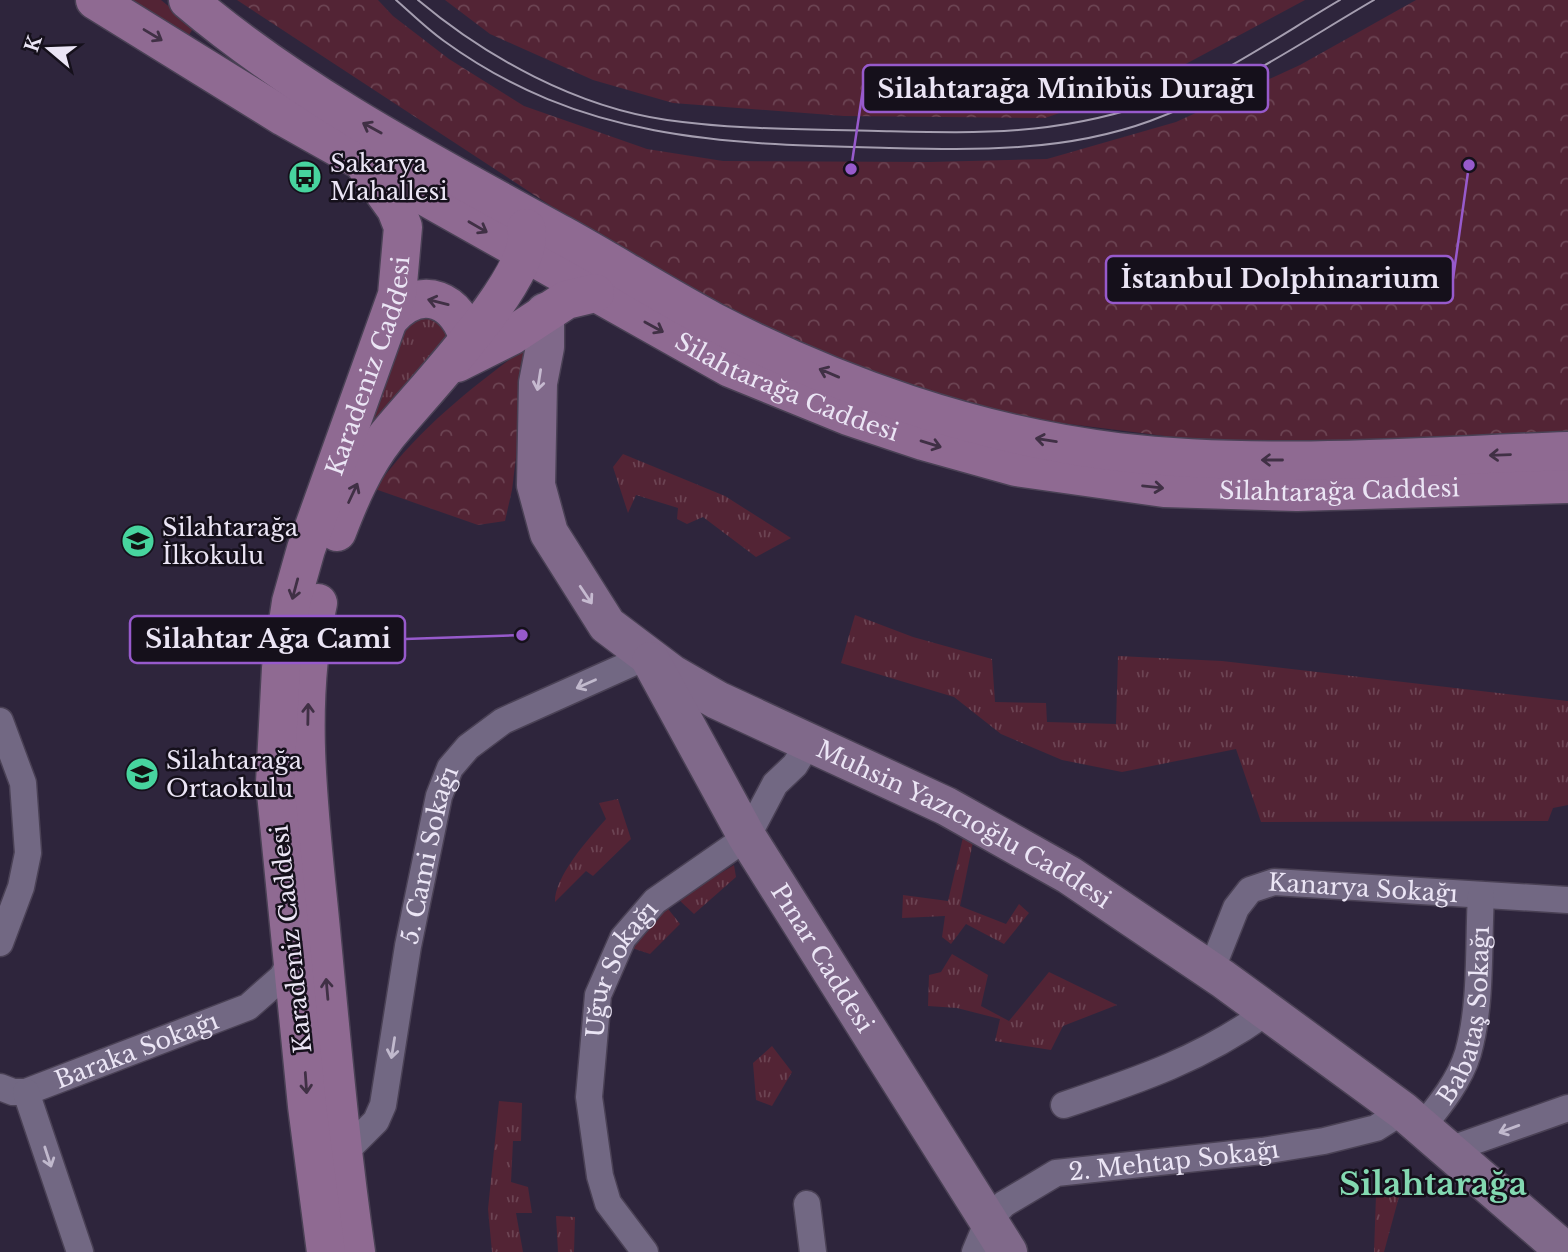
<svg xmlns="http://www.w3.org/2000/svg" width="1568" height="1252" viewBox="0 0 1568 1252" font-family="'Libre Baskerville',serif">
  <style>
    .grass { fill: url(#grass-tufts) }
    .park { fill: url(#park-crowns) }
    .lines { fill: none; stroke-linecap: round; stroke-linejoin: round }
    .street-casing { stroke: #4a4155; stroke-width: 29 }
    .secondary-casing { stroke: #4a4155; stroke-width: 41 }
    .primary-casing { stroke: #4a4155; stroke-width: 41 }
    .street { stroke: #726883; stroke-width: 26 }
    .secondary { stroke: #80698a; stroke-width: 38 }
    .primary { stroke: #8f6a92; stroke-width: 38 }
    .tram { stroke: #a59eb0; stroke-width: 2 }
    .oneway { stroke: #403045 }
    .oneway2 { stroke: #c6bad0 }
    .oneway3 { stroke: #c1b9cd }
    .labels { text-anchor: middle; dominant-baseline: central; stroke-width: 5; stroke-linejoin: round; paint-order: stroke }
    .poi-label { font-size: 24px; fill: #ebe5f5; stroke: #15101b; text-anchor: start }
    .street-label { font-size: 24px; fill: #ebe5f5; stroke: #15101b }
    .district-label { font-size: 32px; font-weight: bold; fill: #83d8b1; stroke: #15101b }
    .leader { fill: none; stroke: #975acc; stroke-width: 2.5 }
    .callout-dot { fill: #975acc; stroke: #15101b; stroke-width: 2.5 }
    .callout { fill: #15101b; stroke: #975acc; stroke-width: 2.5 }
    .callout-label { font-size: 26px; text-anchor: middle; font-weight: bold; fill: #ebe5f5 }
  </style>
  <defs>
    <pattern id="grass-tufts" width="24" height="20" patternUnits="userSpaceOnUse" patternTransform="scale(1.75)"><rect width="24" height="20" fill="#532435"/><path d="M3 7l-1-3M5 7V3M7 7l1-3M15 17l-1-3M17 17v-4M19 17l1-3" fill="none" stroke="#6c4453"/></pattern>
    <pattern id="park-crowns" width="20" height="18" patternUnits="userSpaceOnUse" patternTransform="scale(1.75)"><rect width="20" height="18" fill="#532435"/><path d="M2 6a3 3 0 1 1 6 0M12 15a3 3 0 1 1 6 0" fill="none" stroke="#6c4453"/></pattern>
  </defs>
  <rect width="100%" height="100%" fill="#2e253c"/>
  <!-- grass -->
  <g class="grass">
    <path d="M 125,0 L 161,0 L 194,27 L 187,38 Z"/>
    <path d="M 422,314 L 439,320 L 447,334 L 441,348 L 365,445 L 398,333 Z"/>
    <path d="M 623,454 L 725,496 L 791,538 L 756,557 L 703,517 L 687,524 L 677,519 L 678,508 L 636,495 L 628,513 L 613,467 Z"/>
    <path d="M 855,615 L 913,637 L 992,659 L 995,702 L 1046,703 L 1047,722 L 1116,724 L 1118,656 L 1222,661 L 1568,701 L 1568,805 L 1553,808 L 1548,821 L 1261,822 L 1236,749 L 1122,772 L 1062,760 L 1001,734 L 954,697 L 841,663 Z"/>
    <path d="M 618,799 L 631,839 L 593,876 L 586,871 L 555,902 C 554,877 589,838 606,819 L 599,803 Z"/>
    <path d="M 964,833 L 973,842 L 960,906 L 1006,924 L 1019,904 L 1029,913 L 1004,944 L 966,924 L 951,944 L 942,937 L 945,916 L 902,918 L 903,895 L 948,901 Z"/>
    <path d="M 734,865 L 736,877 L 694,914 L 678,899 Z"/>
    <path d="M 665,905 L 680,924 L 650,954 L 629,947 Z"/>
    <path d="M 952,954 L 988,975 L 981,1006 L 1009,1021 L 1049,972 L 1117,1005 L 1063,1026 L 1051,1050 L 995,1041 L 1000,1019 L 957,1008 L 928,1006 L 929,975 L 941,972 Z"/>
    <path d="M 772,1046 L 792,1072 L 772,1106 L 756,1100 L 753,1063 Z"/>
    <path d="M 499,1101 L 522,1103 L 521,1141 L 513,1141 L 511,1182 L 528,1187 L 532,1213 L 516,1213 L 523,1252 L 492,1252 L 488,1209 Z"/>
    <path d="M 1400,1193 L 1384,1252 L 1374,1252 L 1376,1195 Z"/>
    <path d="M 556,1216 L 575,1217 L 574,1252 L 558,1252 Z"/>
  </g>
  <!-- park -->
  <g class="park">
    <path d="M 237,0 L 378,0 L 393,16 L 449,59 L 524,106 L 647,149 L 723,161 L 930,162 L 1047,159 L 1176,122 L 1300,65 L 1416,0 L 1568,0 L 1568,437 L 1253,447 L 1021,418 L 899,384 L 673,286 Z"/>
    <path d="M 445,0 L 1305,0 L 1126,96 L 1106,97 L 1045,118 L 844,116 L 673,103 L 593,80 L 490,34 Z"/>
    <path d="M 524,349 L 529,351 L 512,490 L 505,521 L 478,525 L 375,489 C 414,433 469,389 524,349 Z"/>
  </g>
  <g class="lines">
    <defs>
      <g id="street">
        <path d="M 0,721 L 23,783 L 28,853 L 21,887 L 0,943"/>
        <path id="s1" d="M 1211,971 L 1236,908 L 1250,890 L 1274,882 L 1568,900"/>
        <path id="s2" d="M 0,1087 L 13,1092 L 26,1092 L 248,1007 L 282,977 L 293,957"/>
        <path d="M 26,1092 L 80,1252"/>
        <path d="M 1064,1105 C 1139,1080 1204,1058 1268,1011"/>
        <path id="s3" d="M 1422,1127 C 1440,1105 1460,1080 1468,1053 C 1482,1003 1478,946 1481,895"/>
        <path d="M 1449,1150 L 1568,1108"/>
        <path id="s4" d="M 342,1155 L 376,1121 L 383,1105 L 408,946 L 439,796 L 450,768 L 468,747 L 503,721 L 648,656"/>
        <path d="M 807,1204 L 813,1252"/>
        <path id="s5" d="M 645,1252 L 608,1203 L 600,1176 L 589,1097 L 598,995 L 623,938 L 655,901 L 747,837 L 775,784 L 795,765 L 809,742"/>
        <path id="s6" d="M 975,1252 L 988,1221 L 1004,1204 L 1056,1173 L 1262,1151 L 1324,1141 L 1376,1128 L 1403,1111"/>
      </g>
      <g id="secondary">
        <path id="s7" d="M 545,312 L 545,347 L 538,383 L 536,485 L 549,533 L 607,625 L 672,674 L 717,700 L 946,806 L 1069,875 L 1223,979 L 1403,1111 L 1566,1252"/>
        <path id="s8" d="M 651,661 L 747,837 L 1008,1252"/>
      </g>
      <g id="primary">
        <path id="s9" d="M 95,0 L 284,117 L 730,368 L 848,416 L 923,441 L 1016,467 L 1164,488 L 1297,492 L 1568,484"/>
        <path d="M 188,0 C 300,95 433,164 562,235 C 613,263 661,294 712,321 C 837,386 977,435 1118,452 C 1267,469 1418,456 1568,451"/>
        <path d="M 391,317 C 422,283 459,300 469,341"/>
        <path d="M 457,363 L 511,336 L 566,300 L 595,293"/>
        <path d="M 337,532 C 350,498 364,465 386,437 C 415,400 540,273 526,228"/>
        <path d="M 318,603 C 293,713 312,830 322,941 C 332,1045 341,1149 356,1252"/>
        <path id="s10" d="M 326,1252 L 307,1106 L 275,783 L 281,668 L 291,602 L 306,549 L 397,295 L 403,227 L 396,209 L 368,170"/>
      </g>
    </defs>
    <!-- street casing -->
    <use href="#street" class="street-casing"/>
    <!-- secondary casing -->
    <use href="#secondary" class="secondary-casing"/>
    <!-- primary casing -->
    <use href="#primary" class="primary-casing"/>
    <!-- street -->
    <use href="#street" class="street"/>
    <!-- secondary -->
    <use href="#secondary" class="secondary"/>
    <!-- primary -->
    <use href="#primary" class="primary"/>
    <!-- tram -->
    <g class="tram">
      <path d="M 396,0 C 412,14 427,29 444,41 C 583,142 726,144 889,148 C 978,150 1065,152 1150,121 C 1229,92 1302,42 1374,0"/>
      <path d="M 418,0 C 487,58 577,107 667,120 C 737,130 808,129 878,131 C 977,133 1049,136 1145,105 C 1214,82 1277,37 1340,0"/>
    </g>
  </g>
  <!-- one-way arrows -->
  <defs><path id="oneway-shaft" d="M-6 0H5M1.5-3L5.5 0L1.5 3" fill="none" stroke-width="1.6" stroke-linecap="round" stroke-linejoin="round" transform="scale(1.75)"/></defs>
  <g class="oneway">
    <use href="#oneway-shaft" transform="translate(153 35) rotate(31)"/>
    <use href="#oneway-shaft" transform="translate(372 128) rotate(-151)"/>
    <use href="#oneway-shaft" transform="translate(478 227) rotate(30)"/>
    <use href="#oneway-shaft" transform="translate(438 302) rotate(-166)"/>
    <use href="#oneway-shaft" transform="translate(654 327) rotate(29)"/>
    <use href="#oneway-shaft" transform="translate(829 373) rotate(-157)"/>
    <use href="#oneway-shaft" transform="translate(1046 440) rotate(-171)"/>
    <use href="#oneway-shaft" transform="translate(931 444) rotate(17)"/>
    <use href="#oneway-shaft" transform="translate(1500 455) rotate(178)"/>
    <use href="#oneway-shaft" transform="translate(1272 460) rotate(180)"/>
    <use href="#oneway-shaft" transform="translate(1153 487) rotate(6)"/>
    <use href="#oneway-shaft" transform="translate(353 493) rotate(-65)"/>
    <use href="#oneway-shaft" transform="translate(295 589) rotate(105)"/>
    <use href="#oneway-shaft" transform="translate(308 714) rotate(-89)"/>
    <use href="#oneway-shaft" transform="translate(327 989) rotate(-95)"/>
    <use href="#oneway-shaft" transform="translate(306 1083) rotate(86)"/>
  </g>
  <g class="oneway2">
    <use href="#oneway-shaft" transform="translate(539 380) rotate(99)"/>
    <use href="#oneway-shaft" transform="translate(586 595) rotate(56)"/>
  </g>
  <g class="oneway3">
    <use href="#oneway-shaft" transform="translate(586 684) rotate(156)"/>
    <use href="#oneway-shaft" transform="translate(393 1048) rotate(99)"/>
    <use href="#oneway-shaft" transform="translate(1509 1129) rotate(160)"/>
    <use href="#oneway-shaft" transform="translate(48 1157) rotate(72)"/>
  </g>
  <!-- icons -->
  <defs>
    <symbol id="bus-disc" viewBox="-11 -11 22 22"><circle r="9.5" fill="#47d49e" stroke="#15101b"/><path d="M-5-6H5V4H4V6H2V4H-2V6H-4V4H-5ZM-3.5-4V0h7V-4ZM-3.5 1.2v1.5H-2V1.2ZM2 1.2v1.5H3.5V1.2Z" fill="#111"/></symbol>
    <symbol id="school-disc" viewBox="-11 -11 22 22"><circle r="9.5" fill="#47d49e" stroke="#15101b"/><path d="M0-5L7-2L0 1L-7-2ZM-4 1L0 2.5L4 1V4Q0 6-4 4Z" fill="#111"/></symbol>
  </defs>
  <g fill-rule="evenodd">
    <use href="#bus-disc" x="286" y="158" width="38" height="38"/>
    <use href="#school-disc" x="119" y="522" width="38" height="38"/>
    <use href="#school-disc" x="123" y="755" width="38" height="38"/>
  </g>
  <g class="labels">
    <!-- poi labels -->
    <g class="poi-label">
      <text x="330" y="163">Sakarya<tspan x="330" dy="28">Mahallesi</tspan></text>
      <text x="162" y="527">Silahtarağa<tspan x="162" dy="28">İlkokulu</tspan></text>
      <text x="166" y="760">Silahtarağa<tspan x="166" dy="28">Ortaokulu</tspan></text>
    </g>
    <!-- street labels -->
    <g class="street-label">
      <text stroke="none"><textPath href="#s10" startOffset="903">Karadeniz Caddesi</textPath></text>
      <text stroke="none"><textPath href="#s9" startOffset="794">Silahtarağa Caddesi</textPath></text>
      <text stroke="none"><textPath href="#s9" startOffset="1362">Silahtarağa Caddesi</textPath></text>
      <text stroke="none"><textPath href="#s7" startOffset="742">Muhsin Yazıcıoğlu Caddesi</textPath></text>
      <text stroke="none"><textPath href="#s4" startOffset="320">5. Cami Sokağı</textPath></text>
      <text stroke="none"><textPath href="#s1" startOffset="205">Kanarya Sokağı</textPath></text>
      <text transform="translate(291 939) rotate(-96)">Karadeniz Caddesi</text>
      <text stroke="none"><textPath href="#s8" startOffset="343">Pınar Caddesi</textPath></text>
      <text stroke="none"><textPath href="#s5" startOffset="304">Uğur Sokağı</textPath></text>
      <text stroke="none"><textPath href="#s3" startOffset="124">Babataş Sokağı</textPath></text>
      <text stroke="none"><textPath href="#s2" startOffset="145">Baraka Sokağı</textPath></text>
      <text stroke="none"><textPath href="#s6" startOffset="236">2. Mehtap Sokağı</textPath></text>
    </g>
    <!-- district labels -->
    <g class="district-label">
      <text x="1433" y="1184">Silahtarağa</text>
    </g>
  </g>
  <!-- callouts -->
  <path class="leader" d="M851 169L863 89M1469 165L1453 279M522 635L405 639"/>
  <g class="callout-dot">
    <circle cx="851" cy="169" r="7"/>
    <circle cx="1469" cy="165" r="7"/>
    <circle cx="522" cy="635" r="7"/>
  </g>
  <g class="callout">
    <rect x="863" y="65" width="405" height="47" rx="7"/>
    <rect x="1106" y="256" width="347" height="47" rx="7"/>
    <rect x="130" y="616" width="275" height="47" rx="7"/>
  </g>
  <g class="callout-label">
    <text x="1066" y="98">Silahtarağa Minibüs Durağı</text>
    <text x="1280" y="288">İstanbul Dolphinarium</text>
    <text x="268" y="648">Silahtar Ağa Cami</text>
  </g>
  <!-- north arrow -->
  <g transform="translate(49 49) rotate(289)" stroke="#15101b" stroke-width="5" paint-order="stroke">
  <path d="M0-5L12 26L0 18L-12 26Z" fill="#ebe5f5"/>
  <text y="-10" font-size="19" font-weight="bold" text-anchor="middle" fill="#ebe5f5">K</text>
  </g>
</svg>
